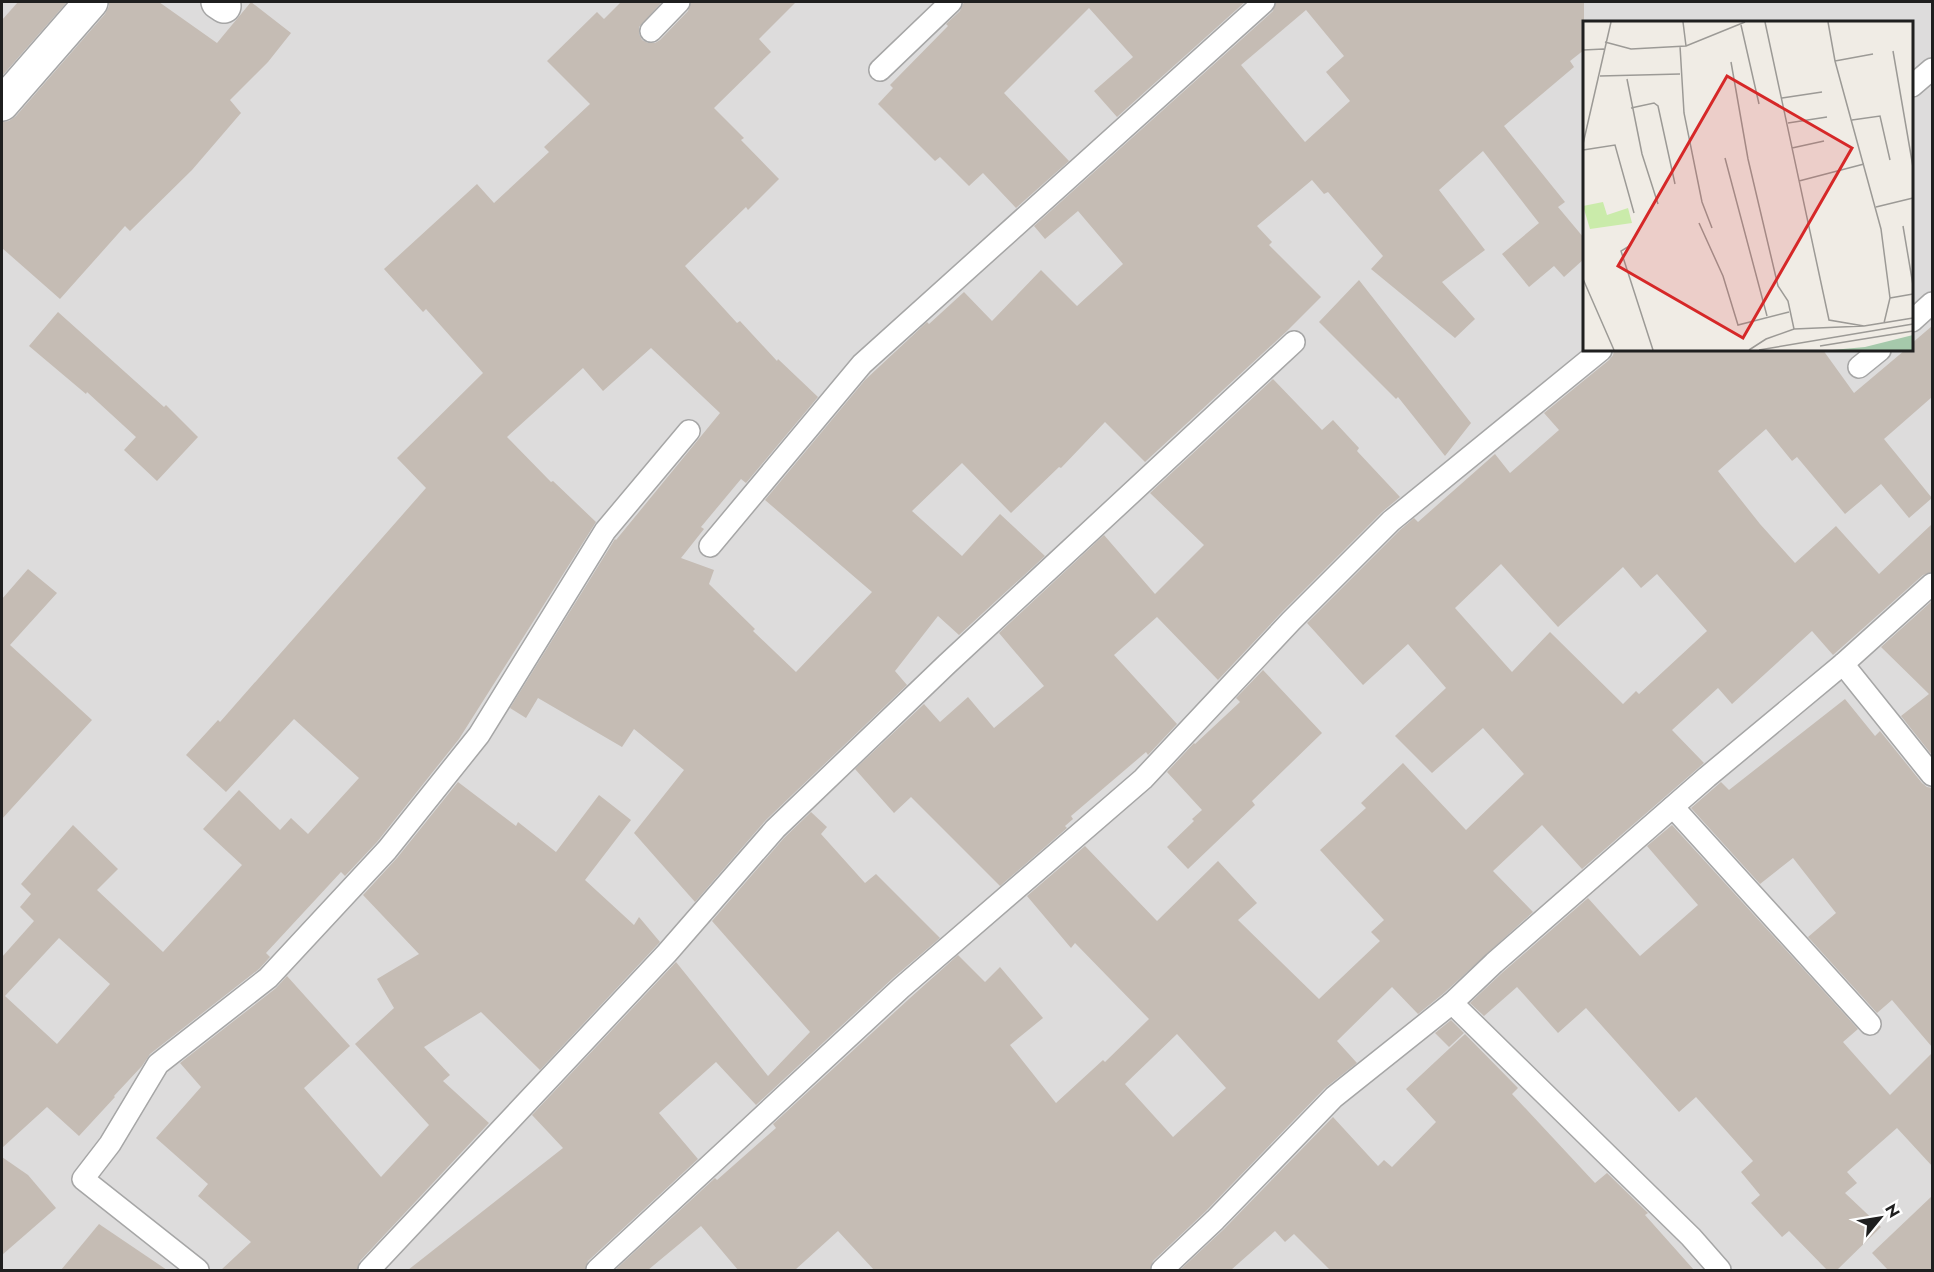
<svg xmlns="http://www.w3.org/2000/svg" width="1934" height="1272" viewBox="0 0 1934 1272" font-family="Jost,sans-serif">
  <style>
    .residential { fill: #dddcdc; fill-rule: evenodd }
    .building { fill: #c5bcb4; fill-rule: evenodd }
    .lines { fill: none; stroke-linecap: round; stroke-linejoin: round }
    .lane-casing { stroke: #a6a6a6; stroke-width: 24 }
    .street-casing { stroke: #a6a6a6; stroke-width: 36 }
    .lane { stroke: #fff; stroke-width: 21 }
    .street { stroke: #fff; stroke-width: 33 }
    .inset-road { fill: none; stroke: #9c9a96; stroke-width: 1.5 }
    .view { fill: #d62828; fill-opacity: 0.15; stroke: #d62828; stroke-width: 3 }
    .inset-edge { fill: none; stroke: #1f1f1f; stroke-width: 3 }
  </style>
  <rect width="100%" height="100%" fill="#f0ece5"/>
  <!-- residential -->
  <path class="residential" d="M 2,2 L 1932,2 L 1932,1270 L 2,1270 ZM 1584,22 L 1912,22 L 1912,350 L 1584,350 Z"/>
  <!-- building -->
  <g class="building">
    <path d="M 18,2 L 67,2 L 2,76 L 2,20 Z"/>
    <path d="M 109,2 L 159,2 L 217,43 L 251,2 L 291,33 L 268,62 L 230,100 L 241,113 L 192,170 L 130,231 L 125,226 L 60,299 L 2,248 L 2,122 L 9,121 L 16,116 L 105,14 L 109,6 Z"/>
    <path d="M 621,2 L 662,2 L 639,27 L 639,34 L 642,40 L 648,43 L 655,43 L 660,40 L 688,11 L 691,2 L 796,2 L 759,39 L 771,52 L 714,108 L 744,138 L 741,140 L 779,179 L 748,210 L 746,207 L 685,266 L 737,323 L 740,321 L 777,361 L 778,359 L 818,397 L 746,483 L 741,479 L 701,527 L 704,529 L 681,558 L 714,570 L 709,584 L 755,629 L 753,631 L 796,672 L 872,592 L 765,500 L 865,380 L 927,322 L 929,324 L 964,292 L 992,321 L 1041,270 L 1077,306 L 1123,264 L 1078,211 L 1045,239 L 1034,226 L 1273,11 L 1276,2 L 1584,2 L 1584,50 L 1570,61 L 1574,67 L 1504,126 L 1565,202 L 1558,207 L 1584,238 L 1584,259 L 1564,277 L 1554,266 L 1529,287 L 1502,254 L 1539,223 L 1483,151 L 1439,190 L 1485,250 L 1442,282 L 1475,319 L 1455,338 L 1371,269 L 1383,256 L 1328,192 L 1324,194 L 1312,180 L 1257,226 L 1272,242 L 1269,245 L 1321,297 L 1287,331 L 1145,462 L 1105,422 L 1061,468 L 1059,467 L 1011,513 L 962,463 L 912,511 L 962,556 L 1000,514 L 1045,556 L 959,635 L 938,616 L 895,671 L 907,685 L 766,820 L 695,902 L 634,833 L 684,770 L 634,729 L 622,747 L 538,698 L 526,718 L 510,708 L 615,539 L 616,540 L 720,413 L 651,348 L 603,391 L 583,368 L 507,437 L 551,482 L 553,481 L 596,522 L 459,739 L 377,842 L 345,876 L 341,872 L 266,953 L 270,957 L 259,969 L 150,1054 L 142,1066 L 114,1096 L 115,1097 L 79,1136 L 47,1107 L 2,1148 L 2,957 L 34,921 L 20,907 L 31,894 L 21,884 L 73,825 L 118,869 L 97,890 L 163,952 L 242,865 L 203,829 L 239,790 L 280,830 L 291,818 L 308,834 L 359,778 L 294,719 L 226,792 L 186,755 L 218,720 L 220,722 L 426,488 L 397,458 L 483,373 L 426,309 L 423,312 L 384,269 L 477,184 L 494,203 L 549,152 L 544,147 L 590,104 L 547,61 L 597,12 L 604,19 ZM 1306,10 L 1344,56 L 1326,72 L 1350,101 L 1305,142 L 1241,65 ZM 59,938 L 110,984 L 57,1044 L 5,996 Z"/>
    <path d="M 964,2 L 1245,2 L 1117,117 L 1094,91 L 1133,57 L 1089,8 L 1004,93 L 1069,161 L 1016,208 L 983,173 L 969,186 L 940,157 L 935,161 L 878,104 L 893,88 L 890,85 L 948,26 L 946,24 L 960,11 Z"/>
    <path d="M 1359,280 L 1471,423 L 1445,456 L 1398,397 L 1396,399 L 1319,322 Z"/>
    <path d="M 58,312 L 164,407 L 166,405 L 198,437 L 157,481 L 124,450 L 136,437 L 87,392 L 86,394 L 29,346 Z"/>
    <path d="M 1932,326 L 1932,397 L 1884,439 L 1932,498 L 1909,518 L 1881,484 L 1845,514 L 1797,457 L 1792,461 L 1766,429 L 1718,471 L 1760,524 L 1795,563 L 1836,526 L 1879,574 L 1932,524 L 1932,572 L 1923,575 L 1833,655 L 1812,631 L 1732,704 L 1718,688 L 1672,730 L 1704,763 L 1582,869 L 1542,825 L 1493,871 L 1533,912 L 1444,993 L 1418,1014 L 1392,987 L 1337,1041 L 1357,1063 L 1325,1088 L 1206,1211 L 1153,1261 L 1150,1270 L 874,1270 L 838,1231 L 795,1270 L 738,1270 L 701,1226 L 648,1270 L 615,1270 L 715,1178 L 717,1180 L 776,1128 L 773,1124 L 910,998 L 958,955 L 985,982 L 1000,967 L 1043,1018 L 1010,1045 L 1056,1103 L 1103,1060 L 1105,1062 L 1149,1019 L 1075,943 L 1071,948 L 1027,896 L 1085,846 L 1157,921 L 1218,861 L 1257,903 L 1238,920 L 1319,999 L 1380,941 L 1371,932 L 1384,920 L 1320,850 L 1366,808 L 1361,803 L 1403,763 L 1466,830 L 1524,774 L 1483,728 L 1432,773 L 1395,736 L 1446,688 L 1408,644 L 1363,685 L 1307,623 L 1400,530 L 1414,518 L 1418,522 L 1495,454 L 1510,473 L 1559,430 L 1544,413 L 1609,360 L 1613,355 L 1614,350 L 1823,350 L 1854,393 L 1905,350 L 1911,350 L 1911,344 ZM 1501,564 L 1558,627 L 1623,567 L 1641,588 L 1657,574 L 1707,631 L 1639,694 L 1636,691 L 1623,704 L 1550,632 L 1512,672 L 1455,608 ZM 1177,1034 L 1226,1088 L 1173,1137 L 1125,1084 Z"/>
    <path d="M 1273,379 L 1322,430 L 1333,420 L 1359,448 L 1357,451 L 1400,497 L 1382,512 L 1282,612 L 1218,680 L 1157,617 L 1114,655 L 1177,724 L 1148,755 L 1146,752 L 1071,816 L 1073,819 L 1065,826 L 1067,828 L 1000,886 L 911,797 L 894,813 L 855,769 L 924,704 L 940,722 L 968,697 L 994,728 L 1044,686 L 999,633 L 1104,535 L 1155,594 L 1204,545 L 1150,493 Z"/>
    <path d="M 28,569 L 57,593 L 10,645 L 92,720 L 2,819 L 2,599 Z"/>
    <path d="M 1932,601 L 1932,755 L 1901,716 L 1929,694 L 1881,647 Z"/>
    <path d="M 1263,670 L 1322,733 L 1252,801 L 1255,805 L 1188,869 L 1167,847 L 1194,821 L 1192,819 L 1202,810 L 1167,772 L 1194,743 L 1195,744 L 1240,702 L 1236,698 Z"/>
    <path d="M 1845,699 L 1875,736 L 1880,731 L 1922,783 L 1927,787 L 1932,788 L 1932,1047 L 1892,1000 L 1877,1013 L 1808,937 L 1836,913 L 1793,858 L 1760,884 L 1691,808 L 1721,782 L 1729,790 Z"/>
    <path d="M 458,782 L 516,826 L 518,822 L 556,852 L 599,795 L 631,820 L 585,880 L 634,925 L 639,917 L 660,942 L 540,1070 L 481,1012 L 424,1047 L 450,1075 L 443,1081 L 489,1123 L 360,1261 L 357,1270 L 221,1270 L 251,1242 L 198,1196 L 208,1184 L 156,1138 L 201,1087 L 180,1063 L 276,988 L 287,976 L 350,1046 L 304,1088 L 381,1177 L 429,1125 L 355,1044 L 394,1008 L 377,979 L 419,954 L 363,895 L 397,858 Z"/>
    <path d="M 811,812 L 827,827 L 821,834 L 865,883 L 876,874 L 940,938 L 893,978 L 756,1105 L 716,1062 L 659,1113 L 698,1159 L 588,1261 L 585,1270 L 408,1270 L 563,1148 L 532,1115 L 676,962 L 768,1076 L 810,1032 L 712,921 L 784,838 Z"/>
    <path d="M 1672,825 L 1858,1029 L 1843,1042 L 1890,1095 L 1932,1053 L 1932,1166 L 1897,1128 L 1847,1172 L 1857,1183 L 1845,1193 L 1881,1227 L 1837,1270 L 1827,1270 L 1789,1231 L 1782,1237 L 1751,1203 L 1760,1195 L 1741,1172 L 1753,1161 L 1696,1097 L 1679,1112 L 1586,1008 L 1558,1033 L 1517,987 L 1484,1016 L 1470,1003 L 1503,972 L 1588,898 L 1640,956 L 1698,905 L 1647,846 Z"/>
    <path d="M 1451,1020 L 1464,1033 L 1449,1047 L 1435,1033 Z"/>
    <path d="M 1465,1034 L 1518,1088 L 1512,1094 L 1595,1183 L 1607,1173 L 1648,1213 L 1645,1215 L 1694,1270 L 1330,1270 L 1294,1234 L 1285,1242 L 1275,1231 L 1231,1270 L 1180,1270 L 1224,1229 L 1333,1117 L 1378,1166 L 1384,1160 L 1392,1167 L 1436,1122 L 1406,1089 Z"/>
    <path d="M 2,1157 L 28,1175 L 56,1208 L 2,1255 Z"/>
    <path d="M 1932,1196 L 1932,1270 L 1888,1270 L 1872,1253 Z"/>
    <path d="M 99,1224 L 167,1270 L 61,1270 Z"/>
  </g>
  <g class="lines">
    <defs>
      <g id="lane">
        <path d="M 651,31 L 679,2"/>
        <path d="M 880,70 L 951,2"/>
        <path d="M 1912,86 L 1932,69"/>
        <path d="M 1912,321 L 1932,303"/>
        <path d="M 1859,367 L 1880,350"/>
        <path d="M 710,546 L 862,364 L 1264,2"/>
        <path d="M 1843,664 L 1932,775"/>
        <path d="M 1673,807 L 1870,1024"/>
        <path d="M 1452,1003 L 1691,1237 L 1720,1270"/>
        <path d="M 198,1270 L 83,1179 L 110,1144 L 158,1064 L 268,978 L 387,850 L 479,735 L 605,531 L 689,431"/>
        <path d="M 369,1270 L 667,953 L 775,829 L 947,664 L 1294,342"/>
        <path d="M 597,1270 L 901,988 L 1143,779 L 1291,621 L 1391,521 L 1601,350"/>
        <path d="M 1162,1270 L 1215,1220 L 1334,1097 L 1452,1003 L 1494,963 L 1707,777 L 1843,664 L 1932,584"/>
      </g>
      <g id="street">
        <path d="M 218,2 L 224,6"/>
        <path d="M 2,104 L 91,2"/>
      </g>
    </defs>
    <!-- lane casing -->
    <use href="#lane" class="lane-casing"/>
    <!-- street casing -->
    <use href="#street" class="street-casing"/>
    <!-- lane -->
    <use href="#lane" class="lane"/>
    <!-- street -->
    <use href="#street" class="street"/>
  </g>
  <!-- overview -->
  <g transform="translate(1583 21)">
    <rect width="330" height="330" fill="#f0ece5"/>
    <path d="M 20,181 L 24,194 L 45,187 L 49,202 L 7,208 L 0,185 Z" fill="#caebaa"/>
    <path d="M 330,314 L 330,329 L 249,329 L 282,326 Z" fill="#a5c9ab"/>
    <path class="inset-road" d="M 100,1 L 103,25M 182,1 L 246,299 L 281,305M 245,1 L 252,40 L 298,208 L 307,277 L 301,302M 158,4 L 176,83M 22,21 L 48,28 L 103,25 L 162,1M 97,25 L 101,92 L 119,181 L 129,207M 0,29 L 21,28M 310,30 L 330,146M 252,40 L 290,33M 148,41 L 165,138 L 195,265 L 205,280 L 211,308M 17,55 L 97,53M 44,58 L 59,133 L 75,183M 199,77 L 239,71M 48,87 L 71,82 L 75,85 L 92,163M 269,99 L 297,95 L 307,139M 205,102 L 244,96M 0,123 L 28,1M 209,127 L 241,120M 0,129 L 32,124 L 51,192M 142,137 L 184,295M 216,160 L 281,143M 293,186 L 330,177M 116,202 L 140,255 L 155,304 L 206,291M 320,205 L 330,264M 48,224 L 38,230 L 70,329M 0,258 L 31,329M 307,277 L 330,273M 237,325 L 330,310M 166,329 L 183,318 L 211,308 L 281,305 L 330,297M 176,329 L 330,303"/>
    <path class="view" d="M 144,55 L 269,127 L 160,317 L 35,245 Z"/>
    <rect width="330" height="330" class="inset-edge"/>
  </g>
  <!-- border -->
  <rect width="1934" height="1272" fill="none" stroke="#1f1f1f" stroke-width="6"/>
  <!-- north arrow -->
  <g transform="translate(1880 1218) rotate(60)" stroke="#ffffff" stroke-width="4.5" paint-order="stroke">
  <path d="M0-4.5L10 22L0 15L-10 22Z" fill="#1f1f1f"/>
  <text y="-9" font-size="16" font-weight="bold" text-anchor="middle" fill="#1f1f1f">N</text>
  </g>
</svg>
